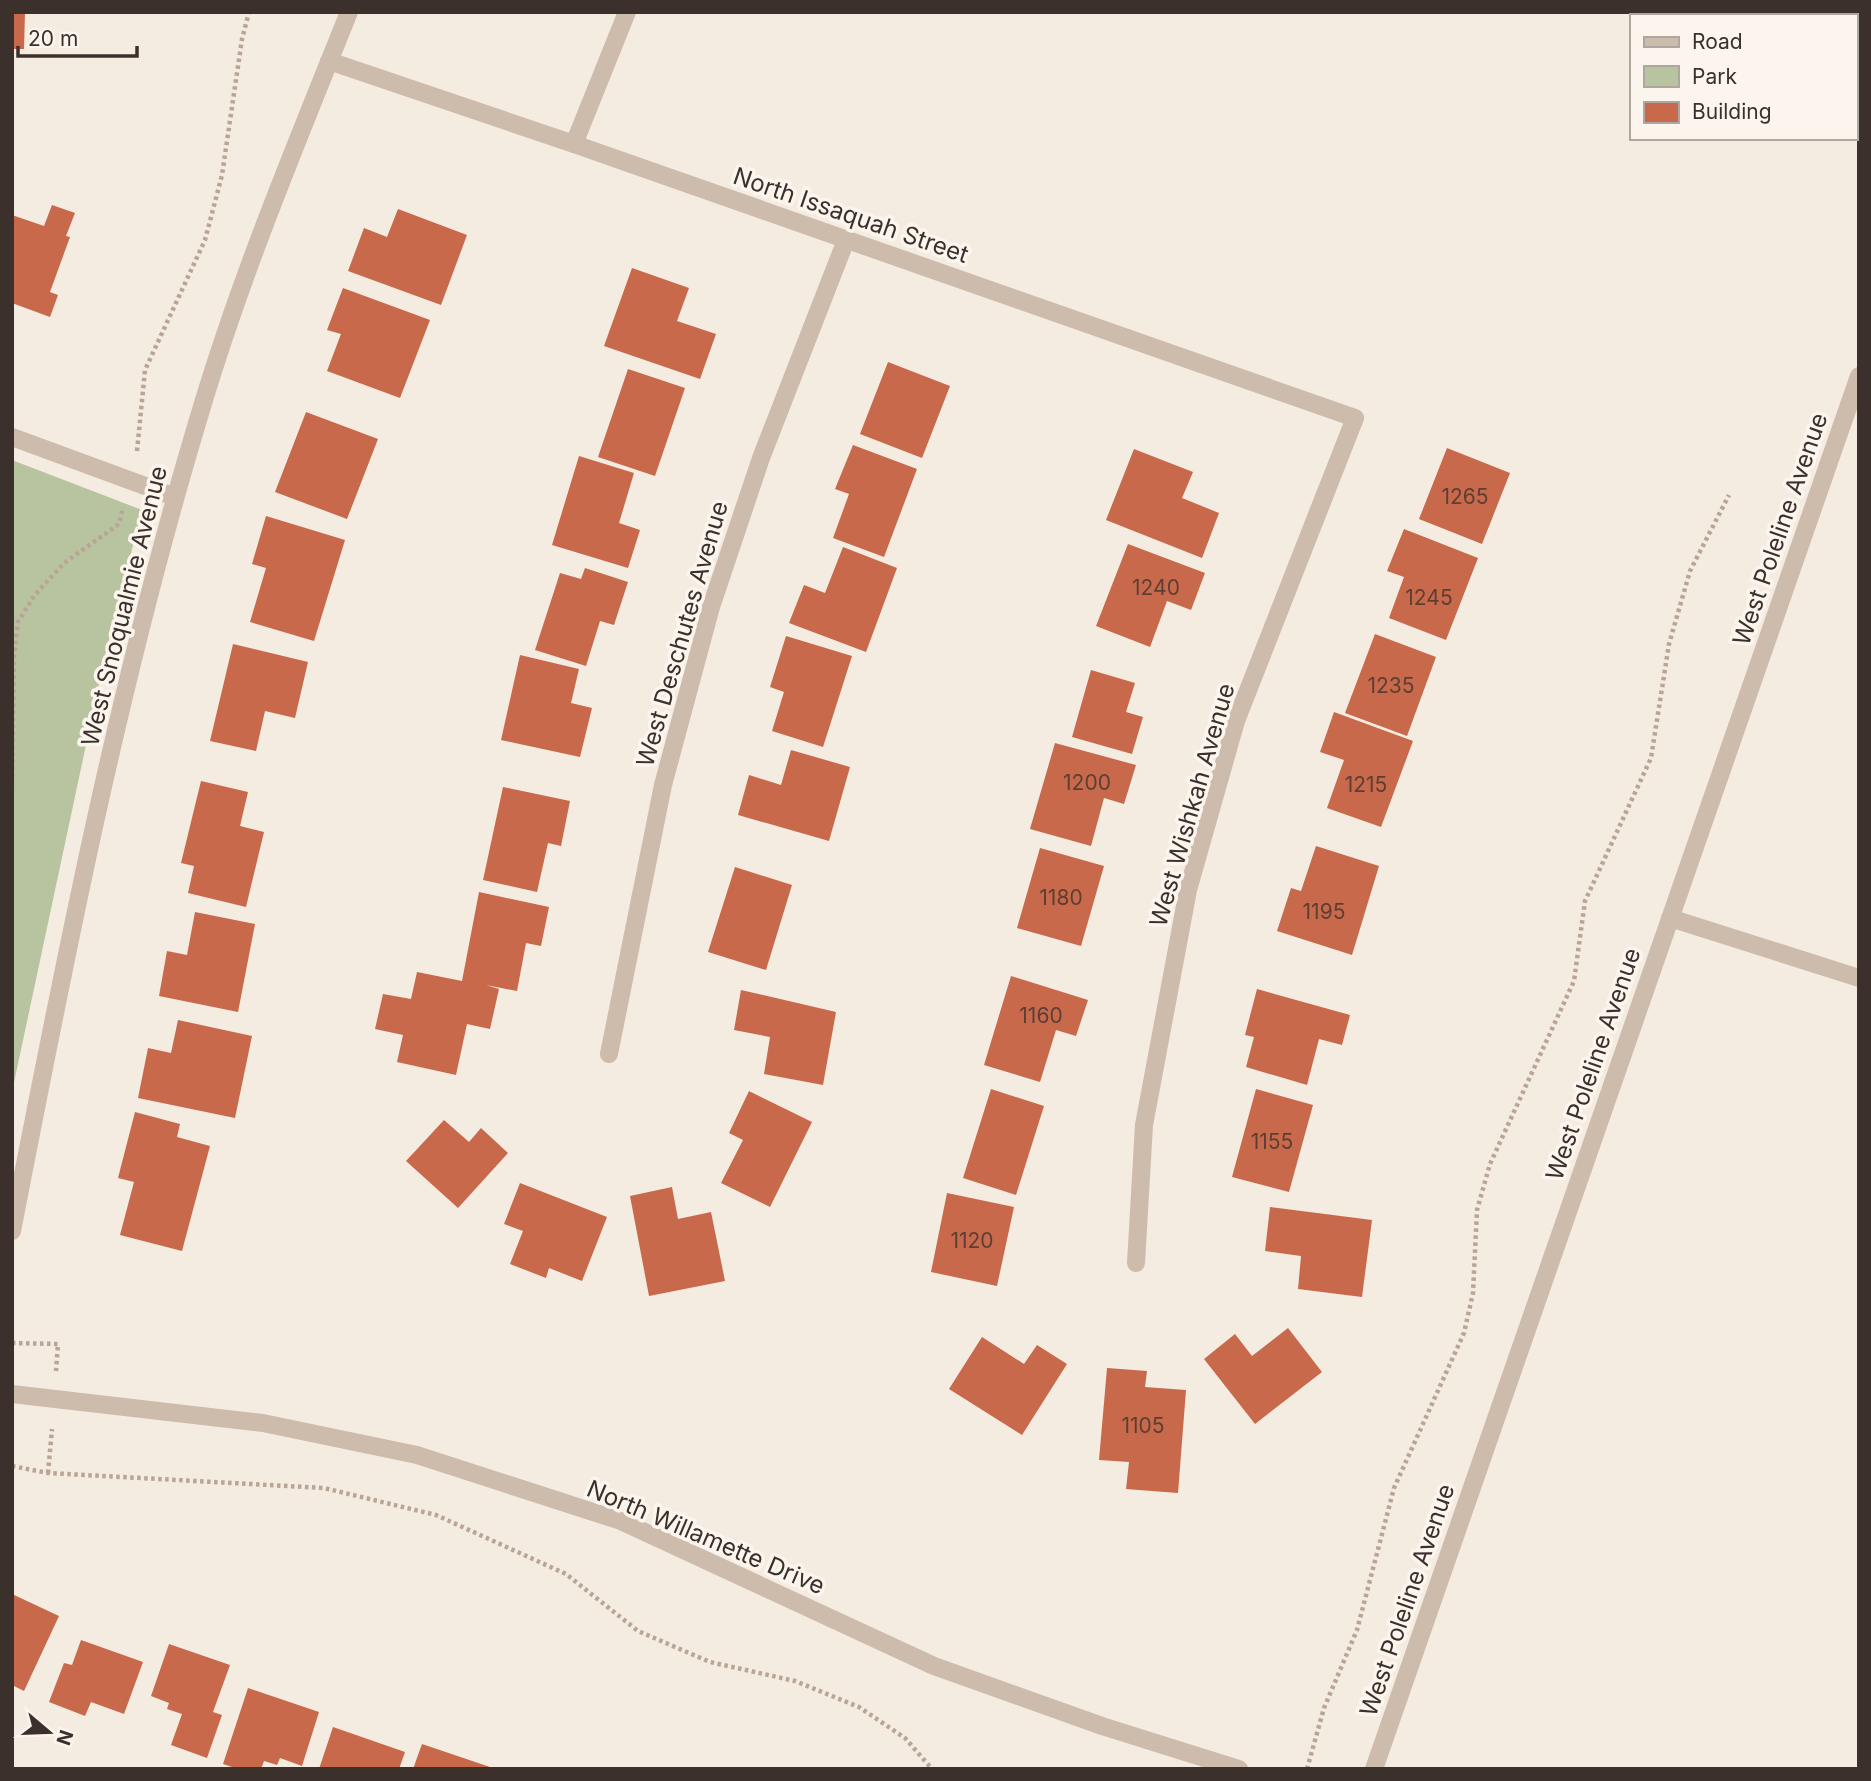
<svg xmlns="http://www.w3.org/2000/svg" width="1871" height="1781" viewBox="0 0 1871 1781" font-family="Inter,sans-serif">
  <style>
    .green { fill: #b8c4a0 }
    .building { fill: #c8694b }
    .lines { fill: none; stroke-linecap: round; stroke-linejoin: round }
    .path { stroke: #b9a596; stroke-width: 4.5; stroke-dasharray: 3.5 3.5; stroke-linecap: butt }
    .minor { stroke: #cdbbac; stroke-width: 18 }
    .labels { text-anchor: middle; dominant-baseline: central; stroke-width: 7; stroke-linejoin: round; paint-order: stroke }
    .number-label { font-size: 21px; fill: #5e3e33 }
    .street-label { font-size: 24px; fill: #3b302b; stroke: #fbf5ee }
  </style>
  <rect width="100%" height="100%" fill="#f4ebe1"/>
  <!-- green -->
  <path class="green" d="M 12,460 L 142,510 L 106,651 L 12,1092 Z"/>
  <!-- building -->
  <g class="building">
    <path d="M 12,12 L 25,12 L 24,49 L 12,49 Z"/>
    <path d="M 52,205 L 75,213 L 66,236 L 70,237 L 50,292 L 58,295 L 50,317 L 12,303 L 12,215 L 44,226 Z"/>
    <path d="M 398,209 L 467,235 L 441,305 L 348,271 L 364,228 L 387,237 Z"/>
    <path d="M 632,268 L 689,288 L 677,321 L 716,334 L 700,379 L 604,346 Z"/>
    <path d="M 343,288 L 430,320 L 400,398 L 327,371 L 341,334 L 327,330 Z"/>
    <path d="M 888,362 L 950,386 L 922,458 L 860,434 Z"/>
    <path d="M 628,369 L 685,388 L 655,476 L 598,457 Z"/>
    <path d="M 306,412 L 378,439 L 347,519 L 275,492 Z"/>
    <path d="M 853,445 L 917,469 L 884,557 L 833,538 L 849,494 L 835,489 Z"/>
    <path d="M 1447,448 L 1510,473 L 1482,544 L 1419,519 Z"/>
    <path d="M 1134,449 L 1193,472 L 1182,498 L 1219,513 L 1202,558 L 1106,520 Z"/>
    <path d="M 579,456 L 634,473 L 619,523 L 640,530 L 628,568 L 552,545 Z"/>
    <path d="M 266,516 L 345,540 L 314,641 L 250,622 L 266,568 L 252,564 Z"/>
    <path d="M 1404,529 L 1478,558 L 1446,640 L 1389,618 L 1404,577 L 1387,571 Z"/>
    <path d="M 1128,544 L 1205,573 L 1191,610 L 1167,601 L 1150,647 L 1096,626 Z"/>
    <path d="M 843,547 L 897,568 L 866,652 L 789,623 L 804,585 L 825,593 Z"/>
    <path d="M 585,568 L 628,582 L 614,625 L 600,621 L 586,666 L 535,650 L 560,573 L 581,579 Z"/>
    <path d="M 1375,634 L 1436,657 L 1407,736 L 1345,713 Z"/>
    <path d="M 786,636 L 852,656 L 823,747 L 772,731 L 784,692 L 770,687 Z"/>
    <path d="M 233,644 L 308,662 L 295,718 L 265,711 L 256,751 L 210,741 Z"/>
    <path d="M 520,655 L 579,669 L 571,703 L 592,708 L 580,757 L 501,740 Z"/>
    <path d="M 1091,670 L 1135,683 L 1126,712 L 1143,717 L 1132,754 L 1072,737 Z"/>
    <path d="M 1334,712 L 1413,741 L 1381,827 L 1327,808 L 1344,760 L 1320,752 Z"/>
    <path d="M 1055,743 L 1136,765 L 1124,804 L 1104,798 L 1091,846 L 1030,829 Z"/>
    <path d="M 791,750 L 850,767 L 829,841 L 738,815 L 749,775 L 781,785 Z"/>
    <path d="M 201,781 L 248,792 L 240,826 L 264,832 L 246,907 L 188,893 L 194,866 L 181,863 Z"/>
    <path d="M 503,787 L 570,801 L 561,846 L 548,843 L 537,892 L 483,880 Z"/>
    <path d="M 1316,846 L 1379,866 L 1352,955 L 1277,931 L 1291,888 L 1301,891 Z"/>
    <path d="M 1040,848 L 1104,866 L 1081,946 L 1017,928 Z"/>
    <path d="M 735,867 L 792,885 L 766,970 L 708,952 Z"/>
    <path d="M 479,892 L 549,907 L 541,946 L 526,943 L 517,991 L 486,985 L 499,989 L 490,1029 L 467,1024 L 456,1075 L 397,1062 L 403,1035 L 375,1029 L 383,994 L 411,999 L 417,972 L 462,981 Z"/>
    <path d="M 195,912 L 255,924 L 238,1012 L 159,996 L 167,951 L 187,955 Z"/>
    <path d="M 1011,976 L 1088,1000 L 1076,1036 L 1056,1030 L 1040,1082 L 984,1065 Z"/>
    <path d="M 1257,989 L 1350,1015 L 1342,1045 L 1319,1039 L 1307,1085 L 1246,1067 L 1254,1037 L 1245,1035 Z"/>
    <path d="M 741,990 L 836,1012 L 823,1085 L 764,1074 L 770,1037 L 734,1030 Z"/>
    <path d="M 178,1020 L 252,1036 L 235,1118 L 138,1098 L 148,1048 L 171,1053 Z"/>
    <path d="M 991,1089 L 1044,1106 L 1016,1195 L 963,1178 Z"/>
    <path d="M 1256,1089 L 1313,1105 L 1289,1192 L 1232,1177 Z"/>
    <path d="M 749,1091 L 812,1122 L 770,1207 L 721,1183 L 743,1140 L 729,1133 Z"/>
    <path d="M 135,1112 L 180,1124 L 177,1137 L 210,1146 L 182,1251 L 120,1235 L 134,1182 L 118,1178 Z"/>
    <path d="M 444,1120 L 469,1142 L 481,1128 L 508,1153 L 458,1208 L 406,1161 Z"/>
    <path d="M 520,1183 L 607,1217 L 582,1281 L 549,1268 L 546,1278 L 510,1264 L 523,1231 L 504,1224 Z"/>
    <path d="M 672,1187 L 678,1219 L 711,1212 L 725,1281 L 649,1296 L 630,1196 Z"/>
    <path d="M 947,1193 L 1014,1207 L 997,1286 L 931,1272 Z"/>
    <path d="M 1270,1207 L 1372,1220 L 1362,1297 L 1298,1289 L 1301,1256 L 1265,1251 Z"/>
    <path d="M 1288,1328 L 1322,1372 L 1255,1424 L 1204,1359 L 1235,1334 L 1252,1356 Z"/>
    <path d="M 982,1337 L 1024,1364 L 1037,1345 L 1067,1364 L 1022,1435 L 949,1389 Z"/>
    <path d="M 1107,1368 L 1147,1371 L 1145,1387 L 1186,1390 L 1178,1493 L 1126,1489 L 1129,1462 L 1099,1460 Z"/>
    <path d="M 12,1594 L 59,1616 L 24,1691 L 12,1685 Z"/>
    <path d="M 81,1640 L 143,1662 L 124,1714 L 91,1702 L 85,1716 L 49,1702 L 64,1663 L 72,1665 Z"/>
    <path d="M 169,1644 L 230,1665 L 213,1712 L 222,1715 L 207,1758 L 171,1745 L 182,1714 L 167,1709 L 169,1703 L 151,1696 Z"/>
    <path d="M 248,1688 L 319,1712 L 302,1766 L 280,1758 L 277,1765 L 264,1761 L 261,1769 L 238,1769 L 223,1764 Z"/>
    <path d="M 333,1727 L 405,1752 L 399,1769 L 319,1769 Z"/>
    <path d="M 422,1744 L 493,1768 L 493,1769 L 413,1769 Z"/>
  </g>
  <g class="lines">
    <!-- path -->
    <g class="path">
      <path d="M 137,451 L 145,370 L 205,240 L 222,175 L 242,39 L 249,12"/>
      <path d="M 12,791 L 14,656 L 18,622 L 34,596 L 64,563 L 119,524 L 123,507"/>
      <path d="M 12,1343 L 58,1344 L 56,1371"/>
      <path d="M 12,1466 L 48,1473 L 324,1488 L 436,1515 L 566,1574 L 638,1631 L 710,1662 L 795,1681 L 859,1707 L 905,1738 L 932,1769"/>
      <path d="M 48,1473 L 52,1429"/>
      <path d="M 1307,1769 L 1324,1708 L 1357,1630 L 1394,1488 L 1464,1333 L 1473,1293 L 1477,1210 L 1490,1164 L 1574,981 L 1585,901 L 1651,758 L 1669,644 L 1690,571 L 1729,495"/>
    </g>
    <!-- minor -->
    <g class="minor">
      <path d="M 329,61 L 574,144 L 1355,418 L 1236,721 L 1188,890 L 1144,1125 L 1136,1263"/>
      <path d="M 574,144 L 627,12"/>
      <path d="M 12,437 L 175,497"/>
      <path d="M 1670,918 L 1859,978"/>
      <path d="M 609,1054 L 663,785 L 711,607 L 761,458 L 846,240"/>
      <path d="M 12,1231 C 66,952 121,672 204,400 C 244,268 298,140 349,12"/>
      <path d="M 12,1394 L 263,1423 L 417,1455 L 621,1521 L 934,1666 L 1102,1726 L 1239,1769"/>
      <path d="M 1374,1769 L 1859,376"/>
    </g>
  </g>
  <g class="labels">
    <!-- number labels -->
    <g class="number-label">
      <text x="1465" y="496">1265</text>
      <text x="1156" y="587">1240</text>
      <text x="1429" y="597">1245</text>
      <text x="1391" y="685">1235</text>
      <text x="1087" y="782">1200</text>
      <text x="1366" y="784">1215</text>
      <text x="1061" y="897">1180</text>
      <text x="1324" y="911">1195</text>
      <text x="1041" y="1015">1160</text>
      <text x="1272" y="1141">1155</text>
      <text x="972" y="1240">1120</text>
      <text x="1143" y="1425">1105</text>
    </g>
    <!-- street labels -->
    <g class="street-label">
      <text transform="translate(851 215) rotate(19)">North Issaquah Street</text>
      <text transform="translate(1780 529) rotate(-71)">West Poleline Avenue</text>
      <text transform="translate(124 606) rotate(-76)">West Snoqualmie Avenue</text>
      <text transform="translate(682 634) rotate(-74)">West Deschutes Avenue</text>
      <text transform="translate(1192 805) rotate(-74)">West Wishkah Avenue</text>
      <text transform="translate(1593 1064) rotate(-71)">West Poleline Avenue</text>
      <text transform="translate(706 1537) rotate(23)">North Willamette Drive</text>
      <text transform="translate(1407 1600) rotate(-71)">West Poleline Avenue</text>
    </g>
  </g>
  <!-- border -->
  <rect width="1871" height="1781" fill="none" stroke="#3b302b" stroke-width="28"/>
  <!-- legend -->
  <rect x="1630" y="14" width="228" height="126" fill="#fbf5ee" stroke="#aea6a0" stroke-width="2"/>
  <rect x="1644" y="37" width="35" height="10" fill="#cdbbac" stroke="#aea6a0" stroke-width="2"/>
  <text x="1692" y="49" font-size="21" fill="#3b302b">Road</text>
  <rect x="1644" y="66" width="35" height="21" fill="#b8c4a0" stroke="#aea6a0" stroke-width="2"/>
  <text x="1692" y="84" font-size="21" fill="#3b302b">Park</text>
  <rect x="1644" y="102" width="35" height="21" fill="#c8694b" stroke="#aea6a0" stroke-width="2"/>
  <text x="1692" y="119" font-size="21" fill="#3b302b">Building</text>
  <!-- north arrow -->
  <g transform="translate(49 1732) rotate(109)" stroke="#fbf5ee" stroke-width="5" paint-order="stroke">
  <path d="M0-5L12 26L0 18L-12 26Z" fill="#3b302b"/>
  <text y="-10" font-size="19" font-weight="bold" text-anchor="middle" fill="#3b302b">N</text>
  </g>
  <!-- scale -->
  <path d="M18 46v10h119v-10" fill="none" stroke="#3b302b" stroke-width="3.5"/>
  <text x="28" y="46" font-size="21" fill="#3b302b" stroke="#fbf5ee" stroke-width="5" paint-order="stroke">20 m</text>
</svg>
